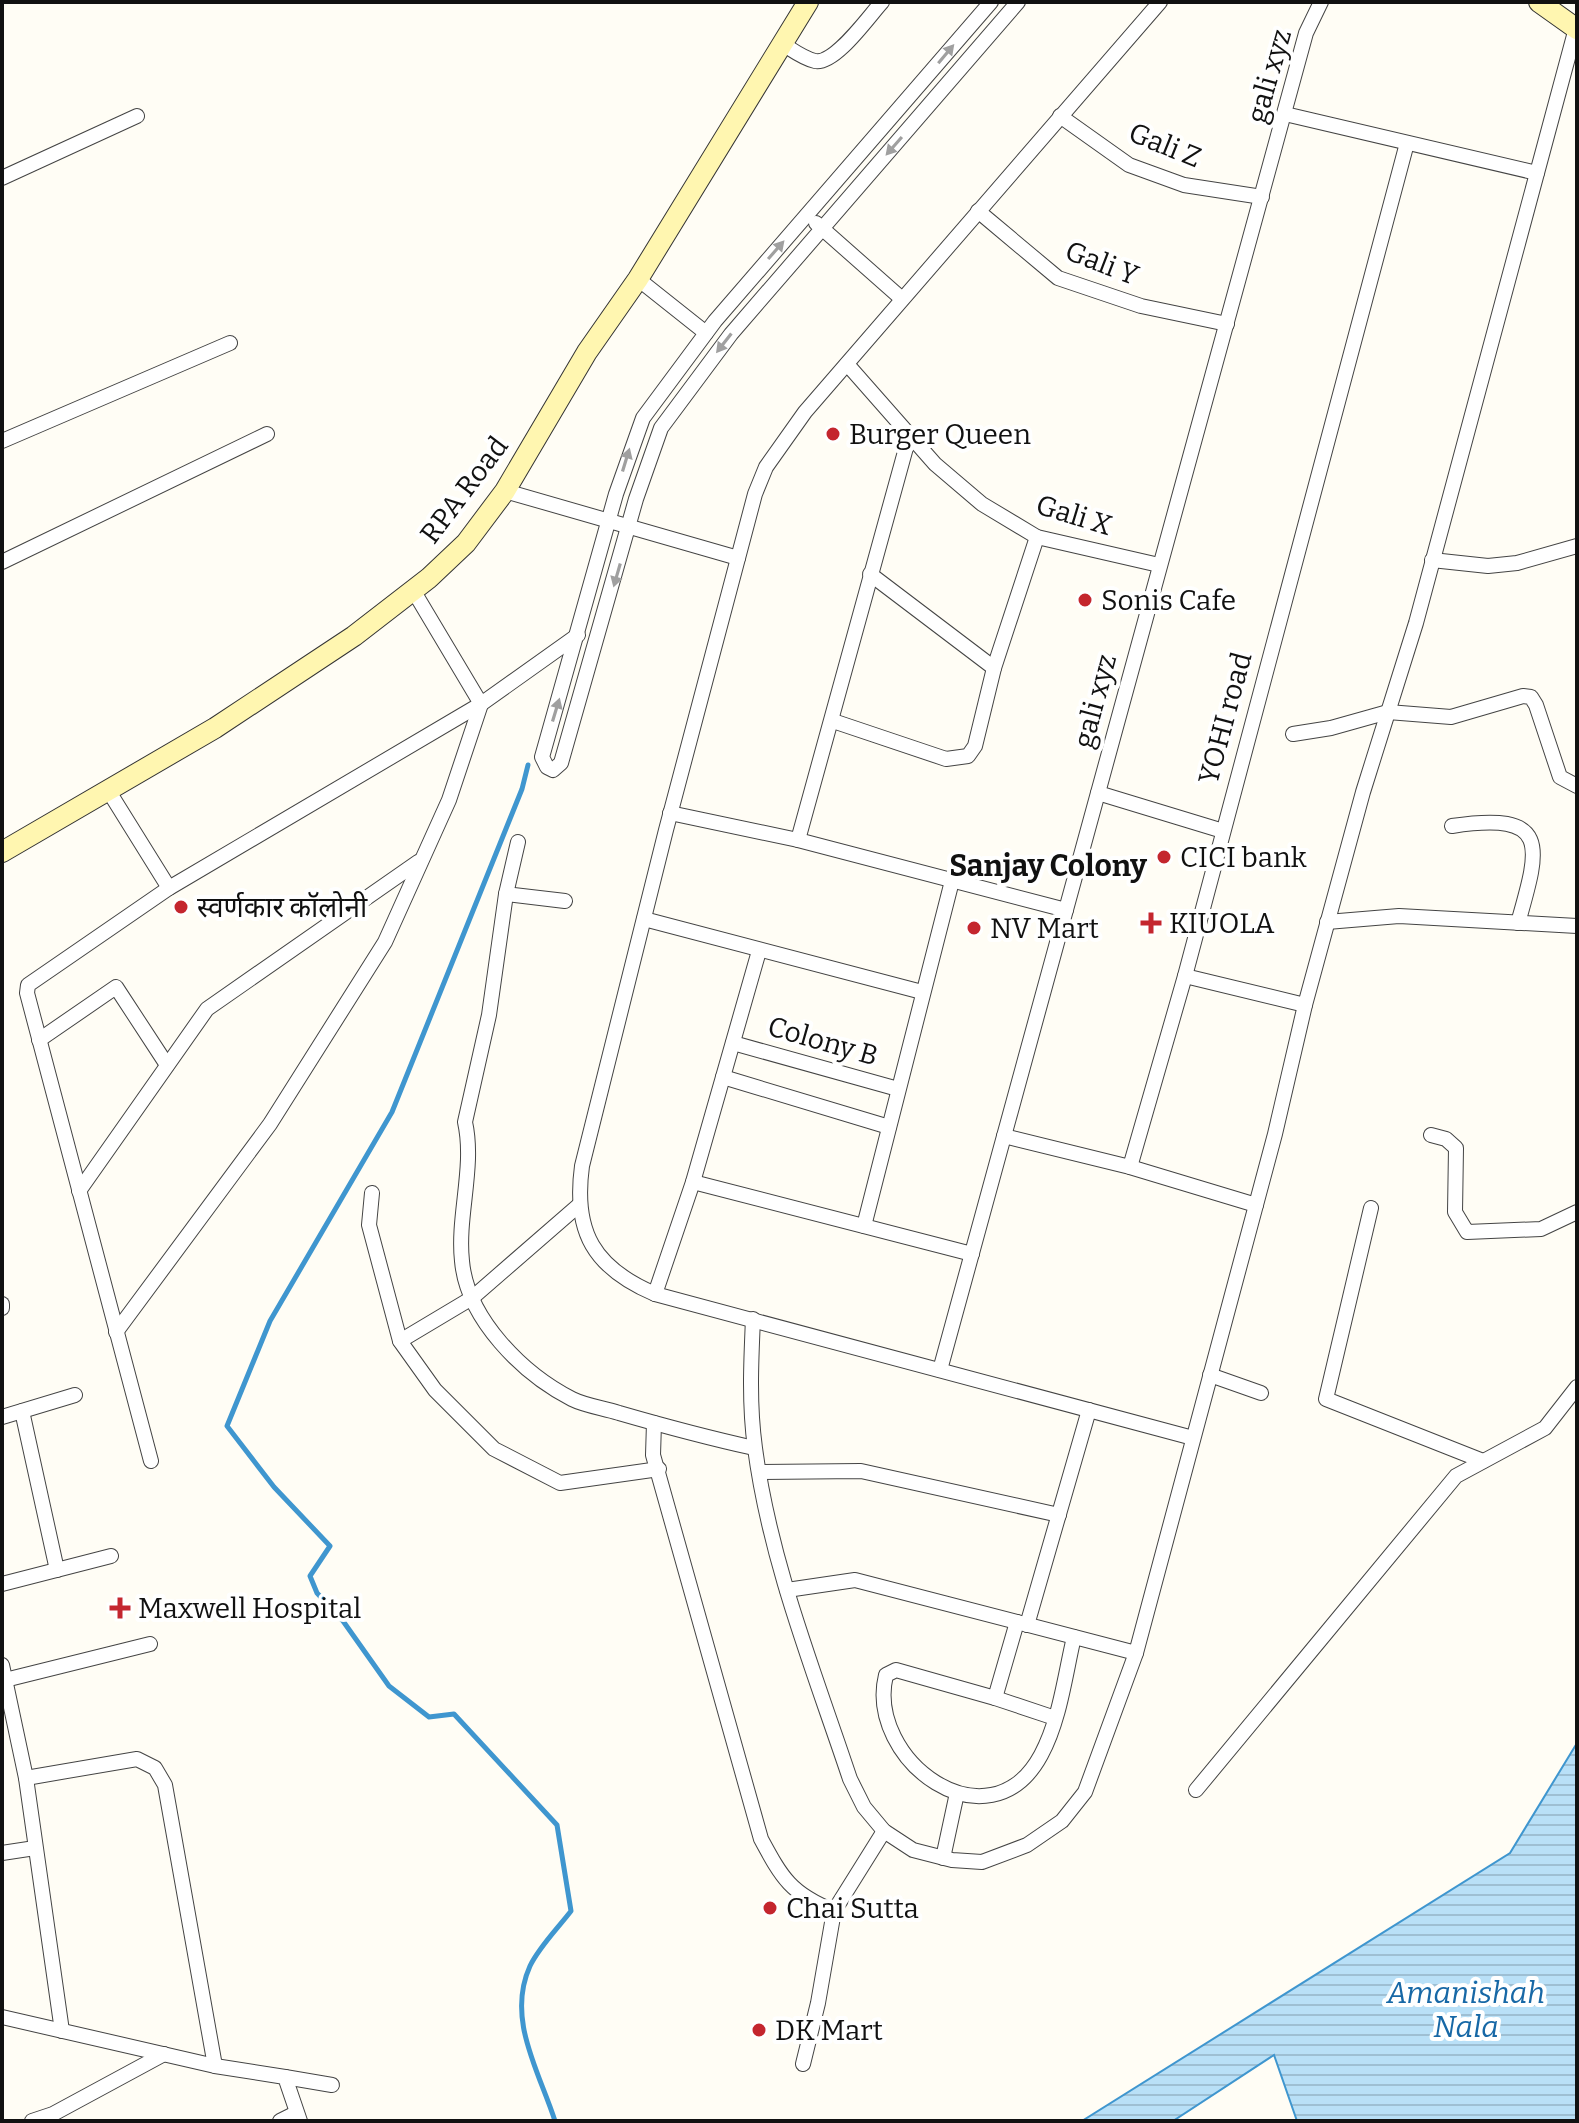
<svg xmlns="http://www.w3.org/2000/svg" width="1579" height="2123" viewBox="0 0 1579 2123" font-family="Bitter,'Noto Sans Devanagari',serif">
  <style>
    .water { fill: url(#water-rules); stroke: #3f96cf; stroke-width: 2 }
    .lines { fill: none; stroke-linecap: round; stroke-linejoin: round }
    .stream { stroke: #3f96cf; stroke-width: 5 }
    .street-casing { stroke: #444; stroke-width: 16 }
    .secondary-casing { stroke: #333; stroke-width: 22 }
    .street { stroke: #fff; stroke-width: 14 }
    .secondary { stroke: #fff6b0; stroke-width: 20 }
    .oneway { fill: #a0a0a0 }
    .poi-dot { fill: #c4262e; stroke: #fff; stroke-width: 3 }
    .labels { text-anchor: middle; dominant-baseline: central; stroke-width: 8; stroke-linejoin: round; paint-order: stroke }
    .street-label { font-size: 28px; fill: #111; stroke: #fff }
    .poi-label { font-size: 28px; fill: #111; stroke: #fff; text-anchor: start }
    .neighbourhood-label { font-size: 30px; font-weight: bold; fill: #111; stroke: #fff }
    .water-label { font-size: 30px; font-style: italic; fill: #1768a6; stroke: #fff }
  </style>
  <defs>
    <pattern id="water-rules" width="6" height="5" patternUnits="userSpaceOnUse" patternTransform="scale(2)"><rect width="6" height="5" fill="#b9e0f7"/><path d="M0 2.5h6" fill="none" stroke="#9ebfd3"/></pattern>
  </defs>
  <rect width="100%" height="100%" fill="#fffdf5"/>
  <!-- water -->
  <path class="water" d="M 1577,1743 L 1577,2121 L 1297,2121 L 1274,2055 L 1173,2121 L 1082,2121 L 1510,1853 Z"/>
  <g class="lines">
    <!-- stream -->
    <path class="stream" d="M 528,765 L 522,789 L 392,1112 L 270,1321 L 227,1426 L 274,1487 L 330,1546 L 310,1576 L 317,1593 L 343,1621 L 389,1686 L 429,1717 L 454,1714 L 557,1825 L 571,1911 C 558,1928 539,1947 530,1966 C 506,2019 539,2071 555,2121"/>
    <defs>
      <g id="street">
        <path d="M 991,2 L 715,321 L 643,418 L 616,494 L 542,757 L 547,767 L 553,770 L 561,763 L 636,499 L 661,428 L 731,334 L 1018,2"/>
        <path d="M 1160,2 L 805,412 L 766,467 L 755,494 L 666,830 L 582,1166 C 573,1232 594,1268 655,1294 L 1193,1438"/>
        <path d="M 781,43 C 791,49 804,59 815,61 C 835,65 869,16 882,2"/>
        <path d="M 1285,114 L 1537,173"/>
        <path d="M 1060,116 L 1129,165 L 1184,185 L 1262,197"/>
        <path d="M 2,178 L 137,116"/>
        <path d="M 978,211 L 1058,278 L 1141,306 L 1227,324"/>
        <path d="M 816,223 L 902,299"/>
        <path d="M 638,279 L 706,333"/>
        <path d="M 847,364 L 935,464 L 982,504 L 1037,537 L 1159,565"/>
        <path d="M 2,441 L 230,343"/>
        <path d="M 505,491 L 738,558"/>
        <path d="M 1432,560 L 1488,566 L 1517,563 L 1577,546"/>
        <path d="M 2,562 L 267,434"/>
        <path d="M 870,574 L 994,668"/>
        <path d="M 833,721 L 946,759 L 968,756 L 975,746 L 994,668 L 1037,537"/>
        <path d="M 1293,734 L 1331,728 L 1388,712 L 1451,717 L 1523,696 L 1531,697 L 1536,705 L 1560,777 L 1577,786"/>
        <path d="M 108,790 L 169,888"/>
        <path d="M 1098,793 L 1223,831"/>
        <path d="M 670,813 L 798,840 L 1066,910"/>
        <path d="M 1452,826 C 1551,811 1540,846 1518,923"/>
        <path d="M 798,840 L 909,437"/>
        <path d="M 518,842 L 506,894 L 489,1015 L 465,1122 C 475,1167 457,1216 462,1261 C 467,1319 523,1374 572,1399 C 586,1406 604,1408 619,1413 C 664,1426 709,1438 754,1448"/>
        <path d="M 506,894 L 565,901"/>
        <path d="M 644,919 L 922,992"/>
        <path d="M 1327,922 L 1399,916 L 1577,926"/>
        <path d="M 1185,976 L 1305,1005"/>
        <path d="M 39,1040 L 116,987 L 167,1065"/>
        <path d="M 733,1043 L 898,1089"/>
        <path d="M 723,1077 L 889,1127"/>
        <path d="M 1431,1135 L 1446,1139 L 1456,1148 L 1455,1212 L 1467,1232 L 1541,1229 L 1577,1212"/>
        <path d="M 1004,1136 L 1130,1167 L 1256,1205"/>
        <path d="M 1130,1167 L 1185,976 L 1407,143"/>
        <path d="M 693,1182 L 972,1254"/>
        <path d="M 79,1191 L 207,1009 L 418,862"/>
        <path d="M 372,1193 L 369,1225 L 400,1341 L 435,1390 L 494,1449 L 560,1483 L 659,1469"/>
        <path d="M 1371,1208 L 1326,1399 L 1483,1461"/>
        <path d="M 864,1226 L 952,881"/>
        <path d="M 655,1294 L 693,1182 L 759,951"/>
        <path d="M 2,1304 L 2,1308"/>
        <path d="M 753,1319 C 751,1362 749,1405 755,1448 C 770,1562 814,1671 850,1779 L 864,1807 L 884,1831 L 913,1850 L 952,1860 L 982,1862 L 1027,1845 L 1062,1821 L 1085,1792 L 1136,1653 L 1275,1134 L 1305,1005 L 1363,792 L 1416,623 L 1576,28"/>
        <path d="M 116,1332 L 270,1124 L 385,942 L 449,800 L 481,704 L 413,590"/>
        <path d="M 400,1341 L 472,1298 L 579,1205"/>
        <path d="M 940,1370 L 1306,33 L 1321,2"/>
        <path d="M 1210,1375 L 1261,1393"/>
        <path d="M 22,1411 L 57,1570"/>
        <path d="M 2,1417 L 75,1395"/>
        <path d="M 654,1423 L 653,1455 L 761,1839 C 782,1878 791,1894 834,1911"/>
        <path d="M 151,1461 L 27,993 L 28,985 L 169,888 L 481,704 L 578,635"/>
        <path d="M 759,1472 L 861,1471 L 1059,1515"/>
        <path d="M 2,1584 L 111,1556"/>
        <path d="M 787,1590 L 855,1580 L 1136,1653"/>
        <path d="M 1017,1622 L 995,1698 L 896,1670 L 886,1675 C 865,1760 989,1851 1041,1755 C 1060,1720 1065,1675 1074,1637"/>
        <path d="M 1027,1625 L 1089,1410"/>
        <path d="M 2,1665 L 26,1778 L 62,2031"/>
        <path d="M 5,1680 L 150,1644"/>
        <path d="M 995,1698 L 1055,1718"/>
        <path d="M 26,1778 L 137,1759 L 155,1768 L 165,1785 L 215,2066"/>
        <path d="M 1196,1790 L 1456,1476 L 1545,1428 L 1577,1387"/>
        <path d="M 2,1853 L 35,1848"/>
        <path d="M 943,1858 L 957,1793"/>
        <path d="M 2,2017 L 215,2066 L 285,2077 L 300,2121"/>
        <path d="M 803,2064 L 818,2003 L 834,1911 L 884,1831"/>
        <path d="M 285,2077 L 332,2085"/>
        <path d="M 32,2121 L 53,2114 L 164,2054"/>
        <path d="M 280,2121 L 296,2113"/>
      </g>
      <g id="secondary">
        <path d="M 1539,2 L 1577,29"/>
        <path d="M 2,852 L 215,728 L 354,636 L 429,578 L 466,543 L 505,491 L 587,352 L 638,279 L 808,2"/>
      </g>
    </defs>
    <!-- street casing -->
    <use href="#street" class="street-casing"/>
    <!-- secondary casing -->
    <use href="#secondary" class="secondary-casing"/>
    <!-- street -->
    <use href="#street" class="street"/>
    <!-- secondary -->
    <use href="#secondary" class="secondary"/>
  </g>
  <!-- one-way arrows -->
  <defs><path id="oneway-solid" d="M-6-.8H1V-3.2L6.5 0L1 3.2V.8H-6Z" transform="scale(2)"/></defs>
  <g class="oneway">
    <use href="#oneway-solid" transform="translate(946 54) rotate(-50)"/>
    <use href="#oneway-solid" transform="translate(894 146) rotate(131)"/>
    <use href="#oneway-solid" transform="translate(776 250) rotate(-49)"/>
    <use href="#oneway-solid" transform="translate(724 343) rotate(128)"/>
    <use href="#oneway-solid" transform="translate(626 460) rotate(-73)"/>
    <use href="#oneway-solid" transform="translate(617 575) rotate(106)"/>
    <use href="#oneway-solid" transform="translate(556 710) rotate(-73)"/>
  </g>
  <!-- markers -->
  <g class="poi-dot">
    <circle cx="833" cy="434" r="8"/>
    <circle cx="1085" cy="600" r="8"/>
    <circle cx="1164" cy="857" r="8"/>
    <circle cx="181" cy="907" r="8"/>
    <path d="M1147 911h8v8h8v8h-8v8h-8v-8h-8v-8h8z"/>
    <circle cx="974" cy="928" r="8"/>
    <path d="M116 1596h8v8h8v8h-8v8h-8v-8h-8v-8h8z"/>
    <circle cx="770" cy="1908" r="8"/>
    <circle cx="759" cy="2030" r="8"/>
  </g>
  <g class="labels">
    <!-- street labels -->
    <g class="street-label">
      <text transform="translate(1269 76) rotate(-74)">gali xyz</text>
      <text transform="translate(1165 145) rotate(22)">Gali Z</text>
      <text transform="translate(1102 263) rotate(21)">Gali Y</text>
      <text transform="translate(464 490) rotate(-53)">RPA Road</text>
      <text transform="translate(1074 515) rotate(17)">Gali X</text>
      <text transform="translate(1095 701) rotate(-75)">gali xyz</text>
      <text transform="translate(1225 718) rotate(-75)">YOHI road</text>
      <text transform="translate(823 1041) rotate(16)">Colony B</text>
    </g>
    <!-- poi labels -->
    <g class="poi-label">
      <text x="849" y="434">Burger Queen</text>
      <text x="1101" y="600">Sonis Cafe</text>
      <text x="1180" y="857">CICI bank</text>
      <text x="197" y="907">स्वर्णकार कॉलोनी</text>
      <text x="1169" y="923">KIUOLA</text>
      <text x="990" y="928">NV Mart</text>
      <text x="138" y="1608">Maxwell Hospital</text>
      <text x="786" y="1908">Chai Sutta</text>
      <text x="775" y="2030">DK Mart</text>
    </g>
    <!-- neighbourhood labels -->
    <g class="neighbourhood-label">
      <text x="1048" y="866">Sanjay Colony</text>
    </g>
    <!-- water labels -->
    <g class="water-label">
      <text x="1466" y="1993">Amanishah<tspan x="1466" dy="34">Nala</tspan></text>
    </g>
  </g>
  <!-- border -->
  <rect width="1579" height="2123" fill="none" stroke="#111111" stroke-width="8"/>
</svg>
